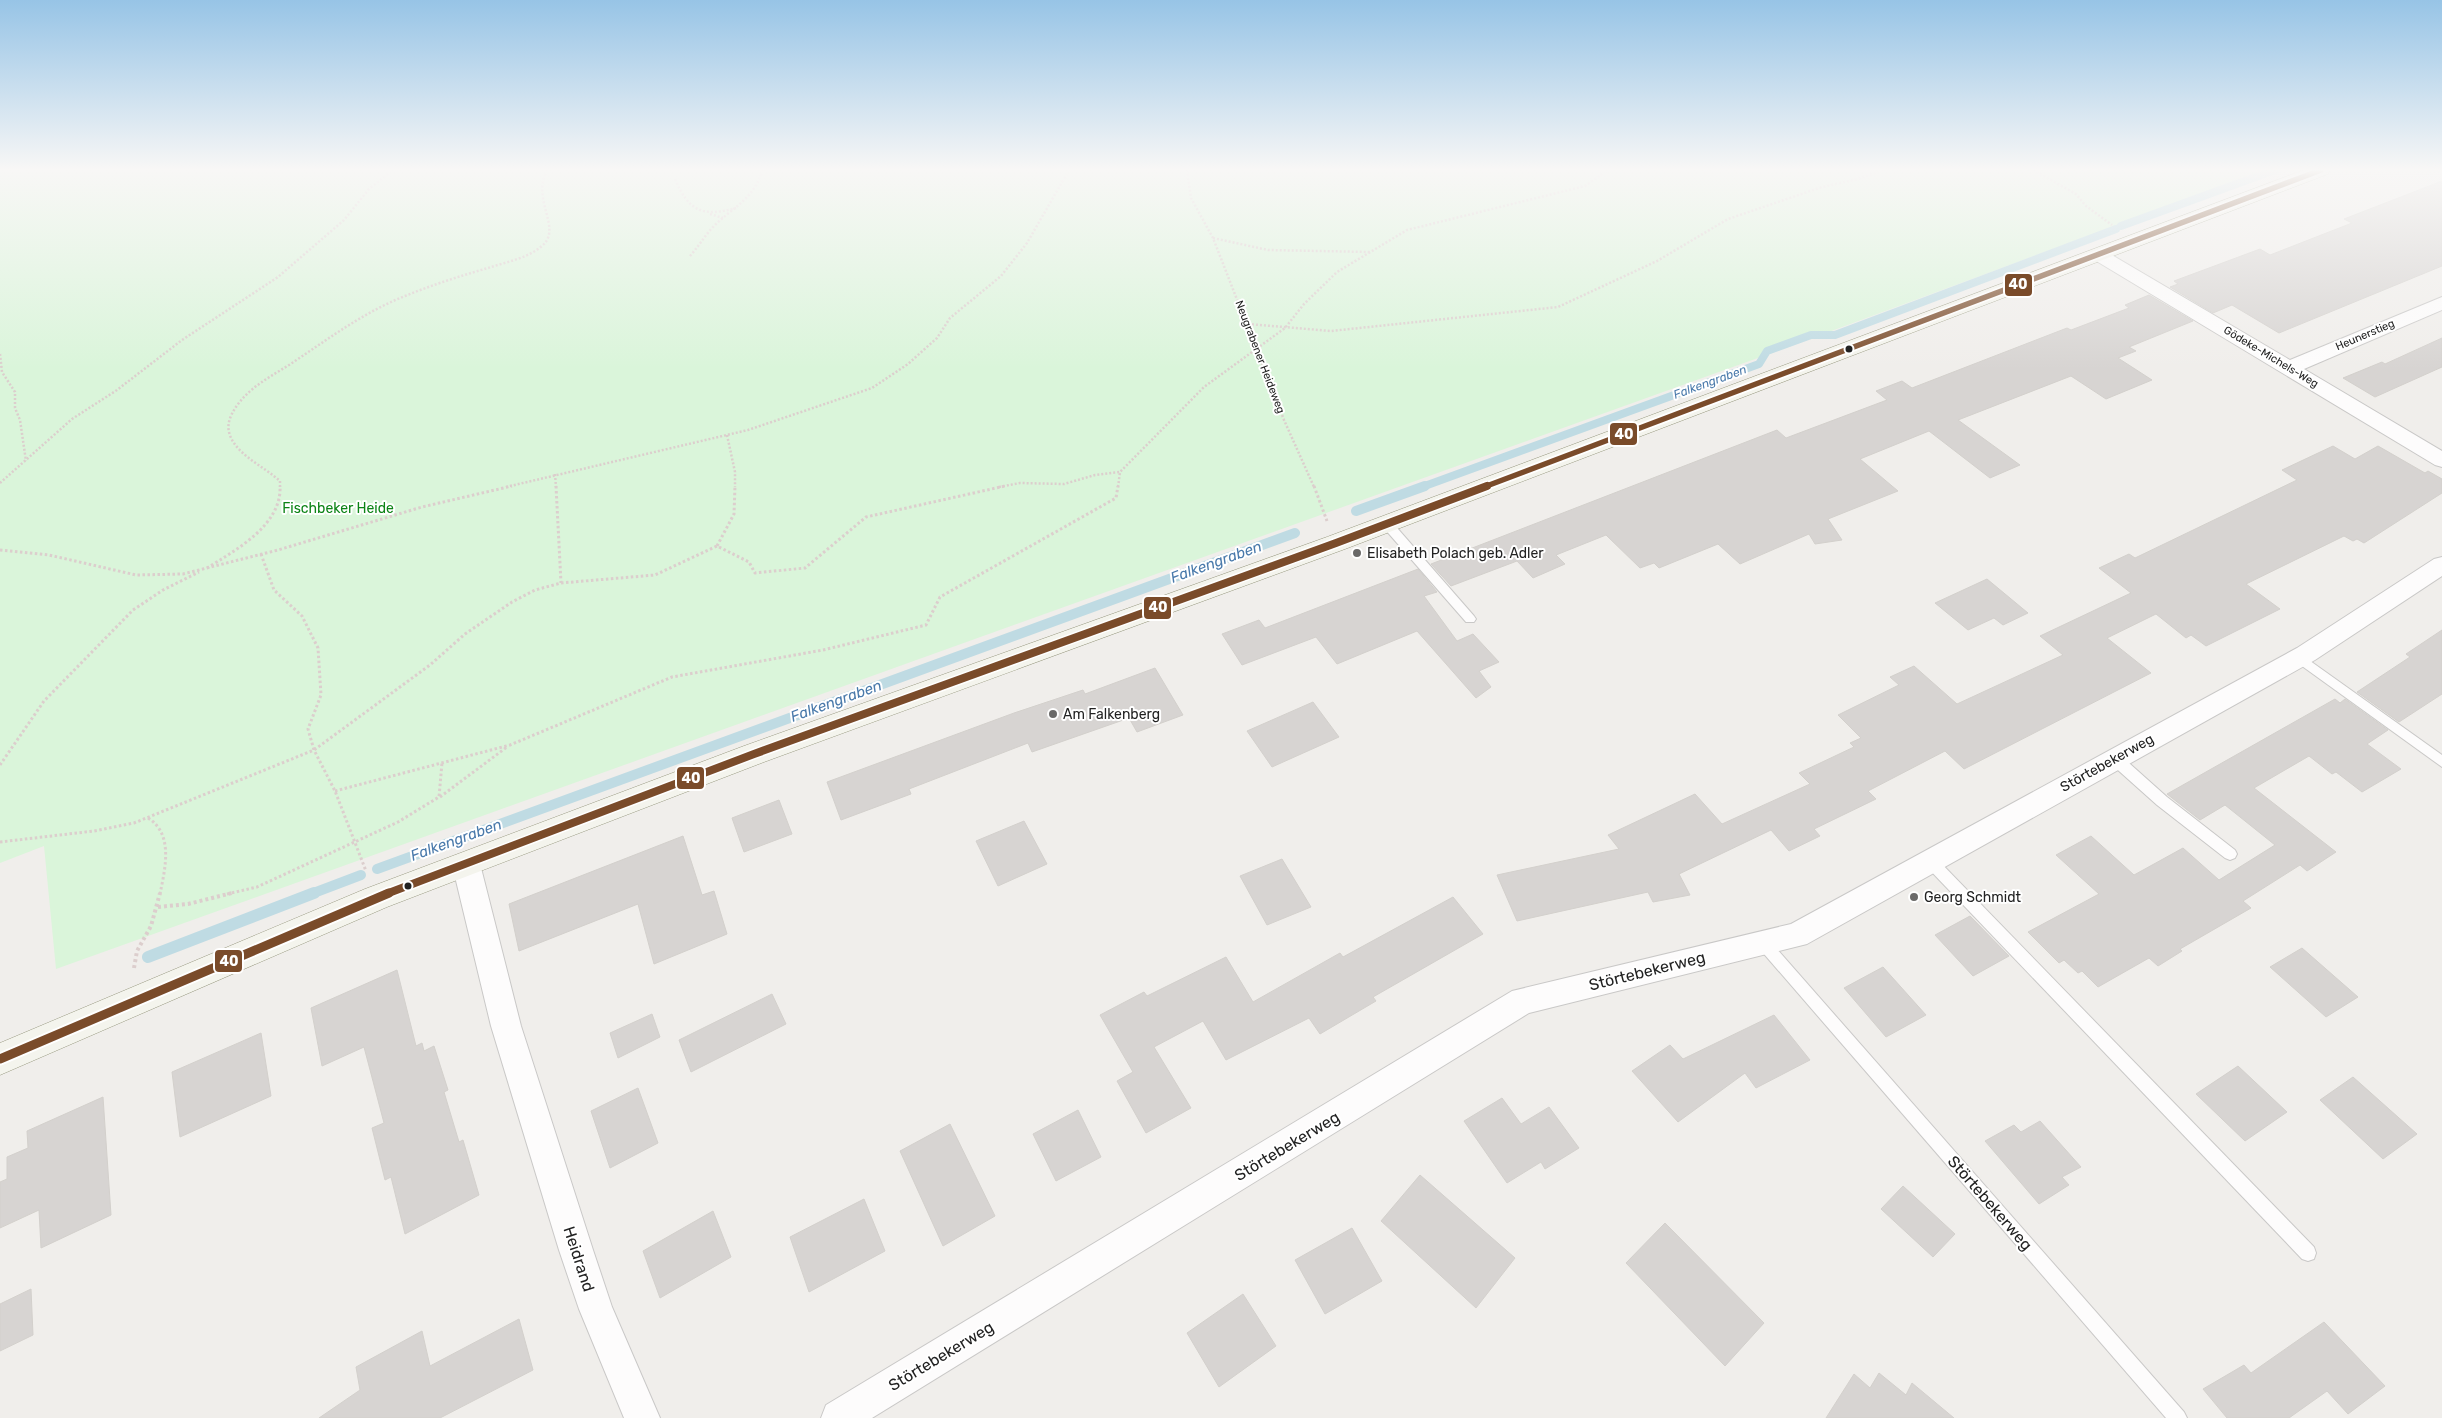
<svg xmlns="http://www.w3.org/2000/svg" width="2442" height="1418" viewBox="0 0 2442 1418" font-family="Rubik,sans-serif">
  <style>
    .park { fill: #daf5da }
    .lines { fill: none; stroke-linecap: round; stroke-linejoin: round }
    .stream-far2 { stroke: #bfdbe3; stroke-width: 8 }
    .stream-far1 { stroke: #bfdbe3; stroke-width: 10 }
    .stream { stroke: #bfdbe3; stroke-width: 12 }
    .building { fill: #d7d4d2; stroke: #d3d0cc }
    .lane-casing { stroke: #c9c8c7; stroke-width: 2 }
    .street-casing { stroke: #c9c8c7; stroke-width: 2 }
    .secondary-casing { stroke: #999a82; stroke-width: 1 }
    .path-far2 { stroke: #dccecd; stroke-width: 2.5; stroke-dasharray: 2 2; stroke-linecap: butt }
    .path-far1 { stroke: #dccecd; stroke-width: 3; stroke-dasharray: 2.5 2.5; stroke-linecap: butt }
    .path { stroke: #dccecd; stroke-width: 4; stroke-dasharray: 3 3; stroke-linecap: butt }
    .lane { fill: #fdfcfc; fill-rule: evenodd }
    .street { fill: #fdfcfc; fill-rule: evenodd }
    .secondary { fill: #f4f4ed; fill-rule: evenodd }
    .bus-1-far2-casing { stroke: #fff; stroke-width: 9 }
    .bus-1-far1-casing { stroke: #fff; stroke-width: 11 }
    .bus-1-casing { stroke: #fff; stroke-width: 13 }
    .bus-1-far2 { stroke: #7a4b2a; stroke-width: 5.5 }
    .bus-1-far1 { stroke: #7a4b2a; stroke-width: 8 }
    .bus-1 { stroke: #7a4b2a; stroke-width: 9 }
    .bus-dot { fill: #222; stroke: #fff; stroke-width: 2 }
    .poi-dot { fill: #6a6968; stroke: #fff; stroke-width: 2 }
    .labels { text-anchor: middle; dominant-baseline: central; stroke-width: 4; stroke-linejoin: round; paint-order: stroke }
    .far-street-label { font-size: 11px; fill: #222; stroke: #fff }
    .far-water-label { font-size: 12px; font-style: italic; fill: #4a7aab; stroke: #fff }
    .park-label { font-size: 14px; fill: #0c8416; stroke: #fff }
    .poi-label { font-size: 14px; fill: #222; stroke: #fff; text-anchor: start }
    .street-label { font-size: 14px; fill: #222; stroke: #fff }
    .water-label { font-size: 15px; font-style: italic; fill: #4a7aab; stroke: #fff }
    .near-street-label { font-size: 16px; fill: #222; stroke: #fff }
    .line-badge { stroke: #fff; stroke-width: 2 }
    .badge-label { font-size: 14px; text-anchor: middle; font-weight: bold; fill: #fff }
  </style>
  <rect width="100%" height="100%" fill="#f0eeeb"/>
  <!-- park -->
  <path class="park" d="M 0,170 L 2266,170 L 1769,354 L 56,969 L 44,846 L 0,863 Z"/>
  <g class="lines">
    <!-- stream-far2 -->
    <g class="stream-far2">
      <path d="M 2121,226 L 2275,170"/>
      <path d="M 1422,487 L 1759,364 L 1767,351 L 1811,335 L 1835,335 L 2116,229"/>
    </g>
    <!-- stream-far1 -->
    <g class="stream-far1">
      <path d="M 1356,511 L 1425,486"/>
      <path d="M 377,869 L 1295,533"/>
      <path d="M 311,894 L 361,875"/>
    </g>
    <!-- stream -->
    <path class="stream" d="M 148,957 L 314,893"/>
  </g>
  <!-- building -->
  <g class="building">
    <path d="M 2442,181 L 2442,266 L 2279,333 L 2232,305 L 2213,313 L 2170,287 L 2178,284 L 2174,281 L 2260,249 L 2270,255 L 2352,223 L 2344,219 Z"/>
    <path d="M 2149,295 L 2193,321 L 2129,347 L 2136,351 L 2118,358 L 2152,380 L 2106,399 L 2071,376 L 1958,420 L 2020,465 L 1990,478 L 1929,431 L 1860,459 L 1898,491 L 1828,519 L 1842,540 L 1815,544 L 1809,534 L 1740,564 L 1718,544 L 1659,568 L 1654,563 L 1640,568 L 1606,535 L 1556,555 L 1565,564 L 1533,578 L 1517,561 L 1451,586 L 1431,564 L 1777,430 L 1786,438 L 1887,400 L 1876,391 L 1902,381 L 1912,388 L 2067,328 L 2071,330 L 2129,308 L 2125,305 Z"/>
    <path d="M 2442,338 L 2442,367 L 2375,397 L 2343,378 L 2382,362 L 2385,364 Z"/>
    <path d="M 2333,446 L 2355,459 L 2378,446 L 2425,473 L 2428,471 L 2442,479 L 2442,493 L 2364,543 L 2357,539 L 2353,541 L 2344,536 L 2246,584 L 2280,609 L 2206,646 L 2191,635 L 2186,638 L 2156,614 L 2107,638 L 2151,673 L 1964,769 L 1945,751 L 1868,791 L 1876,799 L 1814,829 L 1820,836 L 1789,851 L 1771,830 L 1679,874 L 1690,895 L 1653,902 L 1648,892 L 1517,921 L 1497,875 L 1619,849 L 1608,835 L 1695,794 L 1722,824 L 1810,784 L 1799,773 L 1854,747 L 1850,743 L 1861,738 L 1838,715 L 1899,685 L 1890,677 L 1914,666 L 1957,704 L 2063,655 L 2040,636 L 2131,593 L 2099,568 L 2129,554 L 2135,558 L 2297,480 L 2282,470 Z"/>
    <path d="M 1418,569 L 1437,592 L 1424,596 L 1457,641 L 1473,634 L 1499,662 L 1479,671 L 1491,687 L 1476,698 L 1417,631 L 1337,664 L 1316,637 L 1242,665 L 1222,634 L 1259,620 L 1265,628 Z"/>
    <path d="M 1987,579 L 2028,613 L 2003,625 L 1994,618 L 1968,630 L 1935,603 Z"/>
    <path d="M 2442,630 L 2442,694 L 2399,722 L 2357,692 L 2410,657 L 2406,654 Z"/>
    <path d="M 1155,668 L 1183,715 L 1137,732 L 1129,718 L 1032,752 L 1028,743 L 909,789 L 911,794 L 841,820 L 827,782 L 1014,713 L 1083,690 L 1085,694 Z"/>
    <path d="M 2335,699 L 2340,703 L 2345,699 L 2388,730 L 2367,744 L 2401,769 L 2362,792 L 2336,772 L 2332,774 L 2309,756 L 2254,788 L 2336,852 L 2307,871 L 2300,865 L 2243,901 L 2251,908 L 2180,949 L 2182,951 L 2158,966 L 2149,958 L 2098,987 L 2082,971 L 2078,973 L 2064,960 L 2059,963 L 2028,932 L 2099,894 L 2056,855 L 2091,836 L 2134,875 L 2183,848 L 2219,880 L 2275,845 L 2225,805 L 2200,820 L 2167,794 Z"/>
    <path d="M 1313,702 L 1339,737 L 1272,767 L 1247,731 Z"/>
    <path d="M 779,800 L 792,834 L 744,852 L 732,818 Z"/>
    <path d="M 1024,821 L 1047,864 L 998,886 L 976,841 Z"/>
    <path d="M 683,836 L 702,895 L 714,891 L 727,934 L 654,964 L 638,904 L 519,951 L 509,904 Z"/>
    <path d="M 1282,859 L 1311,907 L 1267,925 L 1240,876 Z"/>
    <path d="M 1453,897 L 1483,934 L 1373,997 L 1376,1001 L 1320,1034 L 1309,1018 L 1226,1060 L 1203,1021 L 1154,1047 L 1191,1108 L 1146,1133 L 1117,1081 L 1133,1072 L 1100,1015 L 1144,992 L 1147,996 L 1226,957 L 1253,1002 L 1340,953 L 1343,957 Z"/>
    <path d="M 1970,916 L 2009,956 L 1973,976 L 1935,935 Z"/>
    <path d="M 2302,948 L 2358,997 L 2326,1017 L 2270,967 Z"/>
    <path d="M 1883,967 L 1926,1015 L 1886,1037 L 1844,988 Z"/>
    <path d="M 397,970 L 416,1046 L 422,1043 L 424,1051 L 434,1046 L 448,1090 L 444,1092 L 459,1142 L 463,1140 L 479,1195 L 405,1234 L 391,1177 L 385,1180 L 372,1128 L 384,1123 L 364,1047 L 322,1066 L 311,1008 Z"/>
    <path d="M 772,994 L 786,1024 L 691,1072 L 679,1040 Z"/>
    <path d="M 652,1014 L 660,1037 L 618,1058 L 610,1033 Z"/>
    <path d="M 1774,1015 L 1810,1060 L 1756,1088 L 1745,1073 L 1678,1122 L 1632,1071 L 1670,1045 L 1683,1059 Z"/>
    <path d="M 261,1033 L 271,1096 L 180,1137 L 172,1072 Z"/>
    <path d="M 2238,1066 L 2287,1112 L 2245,1141 L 2196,1094 Z"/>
    <path d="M 2353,1077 L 2417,1134 L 2383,1159 L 2320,1100 Z"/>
    <path d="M 638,1088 L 658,1143 L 610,1168 L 591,1111 Z"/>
    <path d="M 103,1097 L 111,1215 L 41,1248 L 39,1210 L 0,1228 L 0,1182 L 7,1179 L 7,1157 L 28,1148 L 27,1131 Z"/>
    <path d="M 1502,1098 L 1521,1124 L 1549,1107 L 1579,1148 L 1545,1169 L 1541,1162 L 1507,1183 L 1464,1121 Z"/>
    <path d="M 1078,1110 L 1101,1157 L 1056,1181 L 1033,1134 Z"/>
    <path d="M 2040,1121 L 2081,1167 L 2062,1177 L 2069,1185 L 2039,1204 L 1985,1141 L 2014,1125 L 2021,1132 Z"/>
    <path d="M 950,1124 L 995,1216 L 943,1246 L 900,1151 Z"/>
    <path d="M 1420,1175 L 1515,1258 L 1476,1308 L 1381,1221 Z"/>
    <path d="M 1903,1186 L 1955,1234 L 1933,1257 L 1881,1209 Z"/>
    <path d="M 864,1199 L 885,1251 L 809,1292 L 790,1237 Z"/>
    <path d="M 713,1211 L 731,1257 L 660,1298 L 643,1251 Z"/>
    <path d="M 1665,1223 L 1764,1323 L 1725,1366 L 1626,1263 Z"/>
    <path d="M 1352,1228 L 1382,1281 L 1325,1314 L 1295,1260 Z"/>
    <path d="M 31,1289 L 33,1335 L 0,1351 L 0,1304 Z"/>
    <path d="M 1243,1294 L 1276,1346 L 1219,1387 L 1187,1333 Z"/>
    <path d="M 519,1319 L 533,1370 L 440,1418 L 319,1418 L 360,1390 L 356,1367 L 422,1331 L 430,1366 Z"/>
    <path d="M 2324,1322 L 2385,1386 L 2348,1414 L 2327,1391 L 2289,1418 L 2227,1418 L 2203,1389 L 2244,1365 L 2251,1373 Z"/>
    <path d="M 1879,1373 L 1906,1395 L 1912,1383 L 1954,1418 L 1826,1418 L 1854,1374 L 1870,1388 Z"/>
  </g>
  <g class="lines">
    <defs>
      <g id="lane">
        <path d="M 1387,520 L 1391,521 L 1474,616 L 1476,619 L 1474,622 L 1466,622 L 1383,527 L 1381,524 L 1383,521 Z"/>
        <path d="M 2299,653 L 2442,755 L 2442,767 L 2295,661 L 2293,658 Z"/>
        <path d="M 2115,754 L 2120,755 L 2167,797 L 2235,850 L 2237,854 L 2235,858 L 2230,860 L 2225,858 L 2157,805 L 2110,763 L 2109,759 L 2110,755 Z"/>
        <path d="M 1930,855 L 1935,857 L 2314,1247 L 2316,1253 L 2314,1259 L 2308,1261 L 2302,1259 L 1925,865 L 1923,861 L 1925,857 Z"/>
        <path d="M 1763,937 L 1768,939 L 2184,1412 L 2187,1418 L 2166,1418 L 1758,947 L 1756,943 L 1758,939 Z"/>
      </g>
      <g id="street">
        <path d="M 2099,250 L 2105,251 L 2290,360 L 2442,297 L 2442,310 L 2304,369 L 2442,451 L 2442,467 L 2435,465 L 2093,259 L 2090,255 L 2093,251 Z"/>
        <path d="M 2442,557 L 2442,576 L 2315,660 L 1807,944 L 1529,1013 L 872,1418 L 821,1418 L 826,1405 L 1512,991 L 1791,924 L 2297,648 L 2434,559 Z"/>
        <path d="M 466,852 L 476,856 L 480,864 L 521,1026 L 593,1250 L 612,1307 L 660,1418 L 624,1418 L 579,1309 L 559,1250 L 491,1026 L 452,864 L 456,856 Z"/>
      </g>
      <path id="secondary" d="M 2304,170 L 2330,170 L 2328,174 L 1345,549 L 764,762 L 387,907 L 0,1075 L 0,1043 L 365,889 L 744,746 L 1327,537 Z"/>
    </defs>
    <!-- lane casing -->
    <use href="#lane" class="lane-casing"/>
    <!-- street casing -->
    <use href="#street" class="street-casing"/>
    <!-- secondary casing -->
    <use href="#secondary" class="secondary-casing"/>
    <!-- path-far2 -->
    <g class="path-far2">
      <path d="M 1187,170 L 1191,198 L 1213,238 L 1284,420 L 1314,487"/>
      <path d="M 2033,170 L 2076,194 L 2086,206 L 2112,225"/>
      <path d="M 675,179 C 689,212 703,217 736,208"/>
      <path d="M 710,214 L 723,218"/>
      <path d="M 1213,238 L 1268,250 L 1370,252"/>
      <path d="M 690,256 C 698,247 704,237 712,228 C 731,208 755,199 762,170"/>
      <path d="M 1248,324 L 1331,331 L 1558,307 L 1657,261 L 1728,219 L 1822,187 L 1858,179 L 1883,170"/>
      <path d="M 0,354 L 2,372 L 15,392 L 15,408 L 20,420 L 26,461"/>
      <path d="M 727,435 L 735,472 L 735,487"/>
      <path d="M 555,474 L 556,487"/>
      <path d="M 0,483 L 72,419 L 117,390 L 182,340 L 278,277 L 344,220 L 369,189 L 393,170"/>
      <path d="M 280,487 L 280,481 C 265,467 234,454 229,432 C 226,420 235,407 243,398 C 256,384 273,375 289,365 C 327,340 362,313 405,296 C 432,285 460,276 488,268 C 506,262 529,258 543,245 C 562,227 531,200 547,170"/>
      <path d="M 506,487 L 748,430 L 872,388 L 908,364 L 937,338 L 950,318 L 1001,276 L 1027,243 L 1069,170"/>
      <path d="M 999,487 L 1020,483 L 1064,484 L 1095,475 L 1120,472"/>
      <path d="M 1118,487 L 1120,472 L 1204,387 L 1285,328 L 1304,304 L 1337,272 L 1407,230 L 1585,186 L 1608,170"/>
    </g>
    <!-- path-far1 -->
    <g class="path-far1">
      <path d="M 556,486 L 561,583"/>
      <path d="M 1314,486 L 1327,521"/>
      <path d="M 717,546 L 734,514 L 735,486"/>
      <path d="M 0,550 L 49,555 L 136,575 L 183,574 L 278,550 L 422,507 L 512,486"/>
      <path d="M 261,554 L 274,590 L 302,616 L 318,648 L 321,695 L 308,729 L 314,750 L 335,791 L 366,871"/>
      <path d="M 207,568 C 236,550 282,525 280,486"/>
      <path d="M 0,765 L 44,701 L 133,610 L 163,590 L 199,572"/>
      <path d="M 335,791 L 510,745 L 672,677 L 823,650 L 926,625 L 940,597 L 1116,498 L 1118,486"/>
      <path d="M 440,797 L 507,747"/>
      <path d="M 148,818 C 174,834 165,869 160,894"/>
      <path d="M 0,842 L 94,831 L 134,823 L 314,750 L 430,665 L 465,634 L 512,602 L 535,590 L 561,583 L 655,575 L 717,546 L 749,562 L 755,573 L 805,568 L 866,517 L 1005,486"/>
      <path d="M 227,894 L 257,887 L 398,822 L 439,797 L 442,763"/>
    </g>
    <!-- path -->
    <g class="path">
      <path d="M 158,907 L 188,904 L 232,893"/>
      <path d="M 134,968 L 137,951 L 151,926 L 160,893"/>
    </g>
    <!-- lane -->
    <use href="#lane" class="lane"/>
    <!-- street -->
    <use href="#street" class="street"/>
    <!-- secondary -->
    <use href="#secondary" class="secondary"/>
    <defs>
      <path id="bus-1-far2" d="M 1484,487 L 2321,170"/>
      <path id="bus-1-far1" d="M 386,894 L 754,754 L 1336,543 L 1487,486"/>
      <path id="bus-1" d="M 0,1059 L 389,893"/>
    </defs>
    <!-- bus-1-far2 casing -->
    <use href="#bus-1-far2" class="bus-1-far2-casing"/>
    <!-- bus-1-far1 casing -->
    <use href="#bus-1-far1" class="bus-1-far1-casing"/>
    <!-- bus-1 casing -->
    <use href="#bus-1" class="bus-1-casing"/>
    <!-- bus-1-far2 -->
    <use href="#bus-1-far2" class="bus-1-far2"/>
    <!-- bus-1-far1 -->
    <use href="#bus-1-far1" class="bus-1-far1"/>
    <!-- bus-1 -->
    <use href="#bus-1" class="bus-1"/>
  </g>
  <!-- sky -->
  <linearGradient id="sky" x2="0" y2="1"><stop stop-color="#97c4e6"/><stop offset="0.46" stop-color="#f8f7f6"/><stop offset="1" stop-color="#f8f7f6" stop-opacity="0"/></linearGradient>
  <rect width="2442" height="369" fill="url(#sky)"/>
  <!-- markers -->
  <g class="bus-dot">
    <circle cx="1849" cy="349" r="4.5"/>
    <circle cx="408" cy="886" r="4.5"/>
  </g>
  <g class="poi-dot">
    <circle cx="1357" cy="553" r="5"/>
    <circle cx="1053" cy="714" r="5"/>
    <circle cx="1914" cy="897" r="5"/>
  </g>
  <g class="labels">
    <!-- far-street labels -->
    <g class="far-street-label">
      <text transform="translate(2365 335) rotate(-23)">Heunerstieg</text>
      <text transform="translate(1260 357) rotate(69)">Neugrabener Heideweg</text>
      <text transform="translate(2271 357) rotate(31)">Gödeke-Michels-Weg</text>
    </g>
    <!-- far-water labels -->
    <g class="far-water-label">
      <text transform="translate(1710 382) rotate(-20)">Falkengraben</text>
    </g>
    <!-- park labels -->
    <g class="park-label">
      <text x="338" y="508">Fischbeker Heide</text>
    </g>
    <!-- poi labels -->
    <g class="poi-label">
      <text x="1367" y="553">Elisabeth Polach geb. Adler</text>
      <text x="1063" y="714">Am Falkenberg</text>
      <text x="1924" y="897">Georg Schmidt</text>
    </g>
    <!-- street labels -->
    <g class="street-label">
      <text transform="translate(2107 763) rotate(-29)">Störtebekerweg</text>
    </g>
    <!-- water labels -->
    <g class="water-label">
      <text transform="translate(1216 562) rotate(-20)">Falkengraben</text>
      <text transform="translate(836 701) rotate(-20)">Falkengraben</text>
      <text transform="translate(456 840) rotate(-20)">Falkengraben</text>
    </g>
    <!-- near-street labels -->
    <g class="near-street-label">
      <text transform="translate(1647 971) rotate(-14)">Störtebekerweg</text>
      <text transform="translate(1287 1146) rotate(-31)">Störtebekerweg</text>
      <text transform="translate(1990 1203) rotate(49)">Störtebekerweg</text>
      <text transform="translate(579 1259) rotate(72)">Heidrand</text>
      <text transform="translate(941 1356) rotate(-31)">Störtebekerweg</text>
    </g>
  </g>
  <g class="line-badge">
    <rect x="2004" y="273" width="29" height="24" rx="5" fill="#7a4b2a"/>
    <rect x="1609" y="422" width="29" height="24" rx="5" fill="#7a4b2a"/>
    <rect x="1143" y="596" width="29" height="24" rx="5" fill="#7a4b2a"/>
    <rect x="676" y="766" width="29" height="24" rx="5" fill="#7a4b2a"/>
    <rect x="214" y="949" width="29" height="24" rx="5" fill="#7a4b2a"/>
  </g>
  <g class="badge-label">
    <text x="2018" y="289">40</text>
    <text x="1624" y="439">40</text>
    <text x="1158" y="612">40</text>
    <text x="691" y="783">40</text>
    <text x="229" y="966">40</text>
  </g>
</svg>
